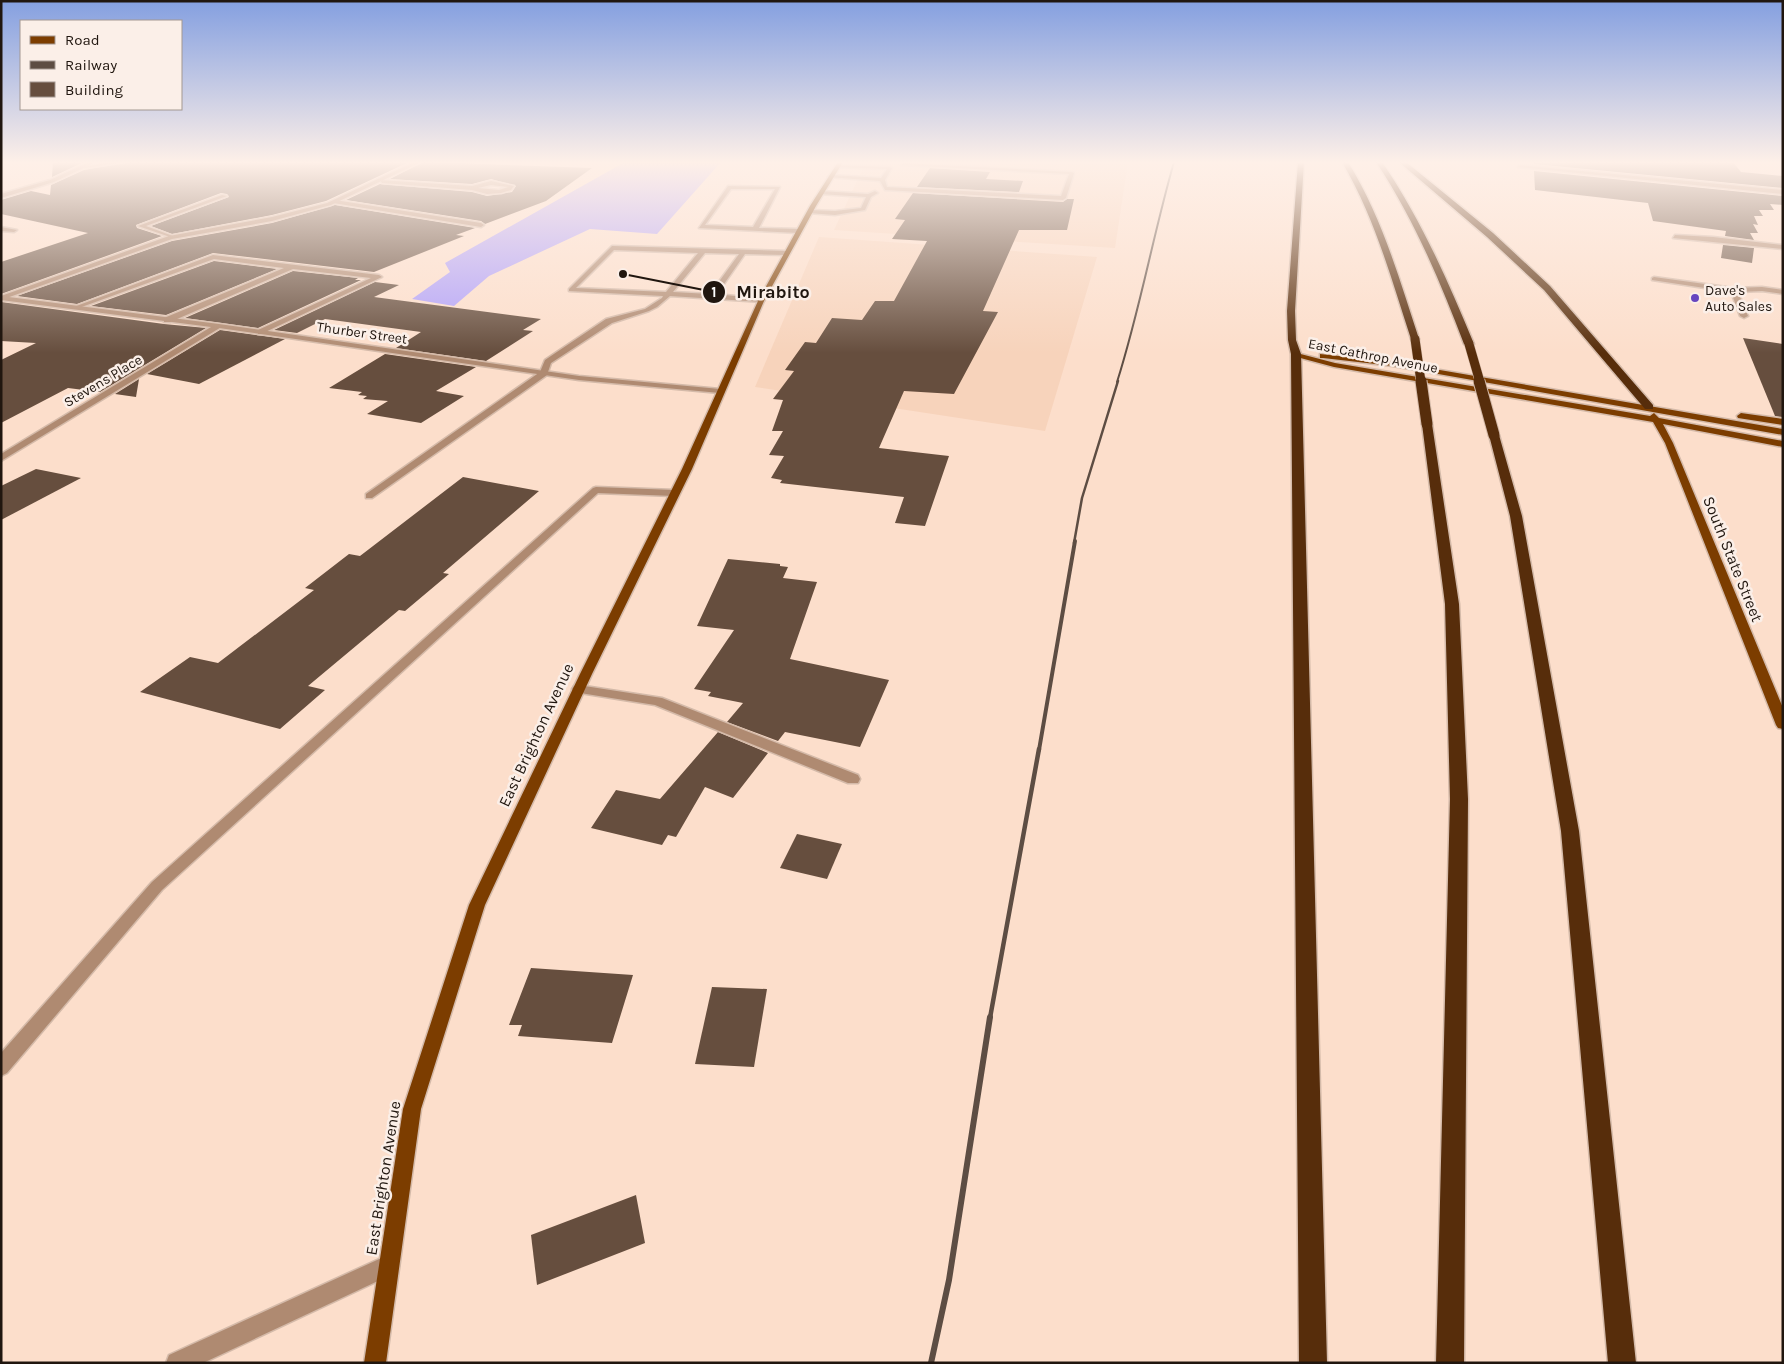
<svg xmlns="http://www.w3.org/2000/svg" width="1784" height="1364" viewBox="0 0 1784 1364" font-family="Karla,sans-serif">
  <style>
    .built { fill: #f7d3bb }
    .forest { fill: #b0a1fa }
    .building { fill: #664e3e }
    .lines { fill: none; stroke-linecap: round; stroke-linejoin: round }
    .service-casing { stroke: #d4baa9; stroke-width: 3 }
    .minor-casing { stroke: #d4baa9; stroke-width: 3 }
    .tertiary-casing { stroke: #d4baa9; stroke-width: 3 }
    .primary-casing { stroke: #d4baa9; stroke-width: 3 }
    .motorway-casing { stroke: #d4baa9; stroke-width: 3 }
    .service { fill: #af8a71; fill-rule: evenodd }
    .minor { fill: #af8a71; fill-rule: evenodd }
    .tertiary { fill: #af8a71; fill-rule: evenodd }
    .primary { fill: #7c3d00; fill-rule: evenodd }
    .motorway { fill: #572d0b; fill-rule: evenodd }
    .rail-far4 { stroke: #5d4d43; stroke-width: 2 }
    .rail-far3 { stroke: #5d4d43; stroke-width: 2.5 }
    .rail-far2 { stroke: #5d4d43; stroke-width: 4 }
    .rail-far1 { stroke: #5d4d43; stroke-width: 4.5 }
    .rail { stroke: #5d4d43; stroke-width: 6 }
    .motorway-bridge-far1-casing { stroke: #d4baa9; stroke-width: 10; stroke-linecap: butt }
    .motorway-bridge-casing { stroke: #d4baa9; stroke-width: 13; stroke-linecap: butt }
    .motorway-bridge-far1 { stroke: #572d0b; stroke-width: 9 }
    .motorway-bridge { stroke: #572d0b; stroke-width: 11 }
    .poi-dot { fill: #6746bf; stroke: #fbefe8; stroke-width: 2 }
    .labels { text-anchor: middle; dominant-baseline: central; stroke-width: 5; stroke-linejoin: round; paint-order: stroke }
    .far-poi-label { font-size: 14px; fill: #20160f; stroke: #fbefe8; text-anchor: start }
    .far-street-label { font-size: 14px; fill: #20160f; stroke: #fbefe8 }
    .street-label { font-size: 16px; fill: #20160f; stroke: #fbefe8 }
    .leader { fill: none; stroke: #20160f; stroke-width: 2 }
    .callout-dot { fill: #20160f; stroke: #fbefe8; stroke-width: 2 }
    .mark-label { font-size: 15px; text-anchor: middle; font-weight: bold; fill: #fff }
    .callout-label { font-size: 18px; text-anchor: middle; font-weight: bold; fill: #20160f; stroke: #fbefe8; stroke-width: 5; stroke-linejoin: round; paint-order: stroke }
  </style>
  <rect width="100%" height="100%" fill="#fcdecb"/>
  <!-- built -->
  <g class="built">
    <path d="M 866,162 L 1128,162 L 1115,248 L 834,230 Z"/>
    <path d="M 819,237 L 1097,257 L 1045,431 L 755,387 Z"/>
  </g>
  <!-- forest -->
  <path class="forest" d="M 625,162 L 721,162 L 657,234 L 590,229 L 489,276 L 454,306 L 412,299 L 450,272 L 445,263 Z"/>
  <!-- building -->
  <g class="building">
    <path d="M 53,162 L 84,162 L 52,177 Z"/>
    <path d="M 127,162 L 409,162 L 326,201 L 272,215 L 172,234 L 151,226 L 229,197 L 227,194 L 221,193 L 136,225 L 137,228 L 162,236 L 1,294 L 1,262 L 88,233 L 1,214 L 1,200 L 31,191 L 50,195 L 51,185 L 84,170 Z"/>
    <path d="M 423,162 L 430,162 L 592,168 L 546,201 L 485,224 L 481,221 L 346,200 L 380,184 L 472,192 L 487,196 L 512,192 L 516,186 L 491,179 L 472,184 L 390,179 Z"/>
    <path d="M 1534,162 L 1733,162 L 1741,172 L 1783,176 L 1783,188 L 1534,164 Z"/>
    <path d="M 930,168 L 990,172 L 986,179 L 1023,181 L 1019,192 L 917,187 Z"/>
    <path d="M 1534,171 L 1783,196 L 1783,205 L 1770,204 L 1774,210 L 1759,210 L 1763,216 L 1754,216 L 1758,225 L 1753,224 L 1758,233 L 1750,233 L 1754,240 L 1725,236 L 1726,231 L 1653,221 L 1648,203 L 1535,190 Z"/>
    <path d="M 913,193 L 1063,202 L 1067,199 L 1074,199 L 1067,230 L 1019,230 L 983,311 L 998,312 L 954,394 L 904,391 L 879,448 L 949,456 L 925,526 L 895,523 L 904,497 L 780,483 L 782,480 L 771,478 L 784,456 L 769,455 L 783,431 L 772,431 L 783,400 L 773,399 L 794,371 L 785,370 L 805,342 L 816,343 L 832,318 L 862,320 L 875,301 L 894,301 L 927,241 L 892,239 L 905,220 L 895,219 Z"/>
    <path d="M 335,205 L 475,228 L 456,235 L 464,236 L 374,272 L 213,253 L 77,304 L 17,296 L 172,241 L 272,223 Z"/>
    <path d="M 1723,245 L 1754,248 L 1752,263 L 1721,258 Z"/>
    <path d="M 214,261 L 277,269 L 166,315 L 91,306 Z"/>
    <path d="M 293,271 L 358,278 L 355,280 L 361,280 L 258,328 L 185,318 Z"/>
    <path d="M 375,282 L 399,285 L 374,297 L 541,319 L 523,330 L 533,331 L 486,361 L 396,348 L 421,332 L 325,319 L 297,333 L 274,330 Z"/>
    <path d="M 1,302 L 164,324 L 206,328 L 100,392 L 68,388 L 1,423 L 1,360 L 36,343 L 1,341 Z"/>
    <path d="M 220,330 L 285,339 L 199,384 L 147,374 Z"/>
    <path d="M 1743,338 L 1783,344 L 1783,417 L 1775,416 Z"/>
    <path d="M 385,354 L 476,367 L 436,391 L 464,396 L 421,423 L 367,414 L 388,401 L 363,399 L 367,396 L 358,395 L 362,392 L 329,388 Z"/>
    <path d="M 139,379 L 136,397 L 115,394 Z"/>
    <path d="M 36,469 L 81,478 L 1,520 L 1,486 Z"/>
    <path d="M 463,477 L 539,491 L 443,573 L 449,574 L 405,611 L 399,610 L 308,686 L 325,690 L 280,729 L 140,692 L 190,657 L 218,663 L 314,590 L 305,588 L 349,554 L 360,556 Z"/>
    <path d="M 728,559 L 780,564 L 780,566 L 788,567 L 783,578 L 817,582 L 790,659 L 889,680 L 860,747 L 785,732 L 778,741 L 727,722 L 743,703 L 708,696 L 711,692 L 694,689 L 734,630 L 697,626 Z"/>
    <path d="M 718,732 L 768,753 L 733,798 L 705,787 L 676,837 L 668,835 L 662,845 L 591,828 L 616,790 L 660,799 Z"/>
    <path d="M 797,834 L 842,844 L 827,879 L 780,868 Z"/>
    <path d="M 531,968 L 633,975 L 612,1043 L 518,1036 L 522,1025 L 509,1025 Z"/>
    <path d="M 712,987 L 767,989 L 754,1067 L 695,1064 Z"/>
    <path d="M 636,1195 L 645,1243 L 537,1285 L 531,1235 Z"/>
  </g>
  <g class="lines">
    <defs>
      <g id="service">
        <path d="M 110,162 L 125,162 L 85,168 L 83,167 Z"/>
        <path d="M 903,163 L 1072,172 L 1074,173 L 1066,198 L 1063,200 L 885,190 L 880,181 L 828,177 L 831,175 L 881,178 L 887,169 L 836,167 L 838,165 L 890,167 L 892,168 L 885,180 L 887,187 L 1061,196 L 1069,174 L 901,165 Z"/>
        <path d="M 380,180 L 472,186 L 491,181 L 514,186 L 511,190 L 501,193 L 487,194 L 472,190 L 382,183 ZM 491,185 L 508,187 L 499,190 L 478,188 Z"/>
        <path d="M 728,186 L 780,187 L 759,228 L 799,229 L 802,231 L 799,233 L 699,228 ZM 731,189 L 775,189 L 753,227 L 705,225 Z"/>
        <path d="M 821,191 L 868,194 L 875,191 L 878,193 L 871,197 L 865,210 L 835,215 L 808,213 L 810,210 L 835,211 L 861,208 L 866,197 L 819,194 Z"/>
        <path d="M 222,195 L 227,196 L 146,226 L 173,236 L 173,238 L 138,226 Z"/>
        <path d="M 335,200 L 481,223 L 484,225 L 481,227 L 333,203 Z"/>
        <path d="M 1,227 L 17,230 L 14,232 L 1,231 Z"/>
        <path d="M 1675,235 L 1713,237 L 1783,245 L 1783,249 L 1673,238 Z"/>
        <path d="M 612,246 L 787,251 L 790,253 L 787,255 L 745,254 L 717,294 L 761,299 L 764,301 L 763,302 L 670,296 L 657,307 L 649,311 L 612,323 L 551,363 L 547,375 L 372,498 L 366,498 L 366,494 L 540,372 L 545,360 L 606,319 L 645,309 L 662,298 L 663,296 L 569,291 L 569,289 ZM 614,250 L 698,253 L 666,292 L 576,288 ZM 705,253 L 739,254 L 710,294 L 673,292 Z"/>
        <path d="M 213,255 L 379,275 L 382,277 L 261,334 L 258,334 L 258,330 L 371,278 L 293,269 L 170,322 L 164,322 L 164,318 L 284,268 L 214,259 L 76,309 L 71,308 Z"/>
        <path d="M 1654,277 L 1734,288 L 1762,287 L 1783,290 L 1783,294 L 1762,291 L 1738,292 L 1748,316 L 1744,318 L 1740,316 L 1731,292 L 1652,280 L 1652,278 Z"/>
        <path d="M 596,487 L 674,490 L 679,493 L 674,496 L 598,493 L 162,890 L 7,1073 L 1,1076 L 1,1053 L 152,882 L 593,488 Z"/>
        <path d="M 578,685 L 662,698 L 858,775 L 860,779 L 858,783 L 848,783 L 655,705 L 574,692 L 572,689 L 574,686 Z"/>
      </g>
      <g id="minor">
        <path d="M 89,162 L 96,162 L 54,182 L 1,198 L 1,194 L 50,180 Z"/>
        <path d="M 414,162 L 421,162 L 331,205 L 272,221 L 172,239 L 1,300 L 1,296 L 169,236 L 272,217 L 327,203 Z"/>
        <path d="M 1520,165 L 1783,190 L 1783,194 L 1518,167 Z"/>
        <path d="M 216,324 L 223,326 L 1,461 L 1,454 Z"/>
        <path d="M 388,1255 L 395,1259 L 399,1266 L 395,1273 L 203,1363 L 166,1363 L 169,1355 Z"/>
      </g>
      <path id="tertiary" d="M 1,296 L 219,324 L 579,376 L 720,389 L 724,391 L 720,393 L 579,380 L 219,328 L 1,300 Z"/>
      <g id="primary">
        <path d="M 838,162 L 843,162 L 816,206 L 764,301 L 692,469 L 592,674 L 485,905 L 421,1109 L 386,1363 L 364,1363 L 403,1109 L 469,905 L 580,674 L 682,469 L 758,301 L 810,206 Z"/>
        <path d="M 1293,352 L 1335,363 L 1650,416 L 1654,413 L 1659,418 L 1783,441 L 1783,447 L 1663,424 L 1673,443 L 1783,708 L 1783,729 L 1778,728 L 1776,725 L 1665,443 L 1653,422 L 1334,367 L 1293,356 Z"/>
        <path d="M 1320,354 L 1393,362 L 1783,429 L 1783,435 L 1393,366 L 1323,358 L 1320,358 Z"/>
        <path d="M 1741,413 L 1783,419 L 1783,425 L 1738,418 L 1737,416 Z"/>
      </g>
      <g id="motorway">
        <path d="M 1298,162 L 1304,162 L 1295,311 L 1296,340 L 1301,354 L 1327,1363 L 1299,1363 L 1291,354 L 1288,340 L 1287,311 Z"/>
        <path d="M 1342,162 L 1348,162 C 1382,217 1399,278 1419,339 L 1418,341 L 1412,341 L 1411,339 C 1391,278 1375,218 1342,162 Z"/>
        <path d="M 1376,162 L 1382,162 C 1421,219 1448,281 1474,344 L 1472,346 L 1469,347 L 1464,344 C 1440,281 1414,219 1376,162 Z"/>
        <path d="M 1399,162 L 1406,162 L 1493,233 L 1550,286 L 1653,405 L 1653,409 L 1645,409 L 1544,290 L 1487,237 Z"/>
        <path d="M 1427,421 L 1432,424 L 1459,604 L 1468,799 L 1464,1363 L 1436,1363 L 1450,799 L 1445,604 L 1422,424 Z"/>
        <path d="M 1494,432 L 1499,435 L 1522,516 L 1579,831 L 1636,1363 L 1608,1363 L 1561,831 L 1510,516 L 1489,435 Z"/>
      </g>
    </defs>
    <!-- service casing -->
    <use href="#service" class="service-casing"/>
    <!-- minor casing -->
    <use href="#minor" class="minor-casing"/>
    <!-- tertiary casing -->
    <use href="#tertiary" class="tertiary-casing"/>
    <!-- primary casing -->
    <use href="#primary" class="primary-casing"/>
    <!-- motorway casing -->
    <use href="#motorway" class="motorway-casing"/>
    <!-- service -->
    <use href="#service" class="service"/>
    <!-- minor -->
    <use href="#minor" class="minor"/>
    <!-- tertiary -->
    <use href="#tertiary" class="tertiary"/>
    <!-- primary -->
    <use href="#primary" class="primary"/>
    <!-- motorway -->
    <use href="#motorway" class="motorway"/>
    <!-- rail-far4 -->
    <path class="rail-far4" d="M 1117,382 C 1140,310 1153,235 1174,162"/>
    <!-- rail-far3 -->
    <path class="rail-far3" d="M 1074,543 L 1082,498 L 1118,381"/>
    <!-- rail-far2 -->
    <path class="rail-far2" d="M 1039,750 L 1075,541"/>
    <!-- rail-far1 -->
    <path class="rail-far1" d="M 990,1018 L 1039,749"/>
    <!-- rail -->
    <path class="rail" d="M 931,1363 L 949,1280 L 990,1017"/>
    <defs>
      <g id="motorway-bridge-far1">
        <path d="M 1415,339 L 1421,382"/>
        <path d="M 1469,344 L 1480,382"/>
      </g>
      <g id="motorway-bridge">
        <path d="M 1421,381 L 1427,424"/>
        <path d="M 1479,381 L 1494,435"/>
      </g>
    </defs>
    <!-- motorway-bridge-far1 casing -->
    <use href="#motorway-bridge-far1" class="motorway-bridge-far1-casing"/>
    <!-- motorway-bridge casing -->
    <use href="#motorway-bridge" class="motorway-bridge-casing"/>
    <!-- motorway-bridge-far1 -->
    <use href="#motorway-bridge-far1" class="motorway-bridge-far1"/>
    <!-- motorway-bridge -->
    <use href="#motorway-bridge" class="motorway-bridge"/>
  </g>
  <!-- sky -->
  <linearGradient id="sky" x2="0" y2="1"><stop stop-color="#849fe0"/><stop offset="0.46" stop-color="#fef0e8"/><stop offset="1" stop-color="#fef0e8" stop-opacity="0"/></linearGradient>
  <rect width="1784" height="353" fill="url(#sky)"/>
  <!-- markers -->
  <circle class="poi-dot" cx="1695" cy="298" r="5"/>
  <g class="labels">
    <!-- far-poi labels -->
    <g class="far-poi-label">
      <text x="1705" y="290">Dave's<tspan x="1705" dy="16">Auto Sales</tspan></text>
    </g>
    <!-- far-street labels -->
    <g class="far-street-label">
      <text transform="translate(362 333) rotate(8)">Thurber Street</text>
      <text transform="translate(1373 356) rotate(11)">East Cathrop Avenue</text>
      <text transform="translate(103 381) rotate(-31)">Stevens Place</text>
    </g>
    <!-- street labels -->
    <g class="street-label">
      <text transform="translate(1733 559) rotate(68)">South State Street</text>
      <text transform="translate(536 735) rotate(-65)">East Brighton Avenue</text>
      <text transform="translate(383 1178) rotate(-81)">East Brighton Avenue</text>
    </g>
  </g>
  <!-- callouts -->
  <path class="leader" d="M623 274L714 292"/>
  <g class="callout-dot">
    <circle cx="623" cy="274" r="5"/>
    <circle cx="714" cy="292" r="12"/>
  </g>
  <g class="mark-label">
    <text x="714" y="297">1</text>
  </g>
  <g class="callout-label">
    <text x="773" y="298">Mirabito</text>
  </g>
  <!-- border -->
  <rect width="1784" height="1364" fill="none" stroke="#20160f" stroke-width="5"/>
  <!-- legend -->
  <rect x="20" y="20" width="162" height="90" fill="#fbefe8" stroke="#a39891"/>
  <rect x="30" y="36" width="25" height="8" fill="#7c3d00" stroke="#a39891"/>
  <text x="65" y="45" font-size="15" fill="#20160f">Road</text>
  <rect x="30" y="61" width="25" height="8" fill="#5d4d43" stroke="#a39891"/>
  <text x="65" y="70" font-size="15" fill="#20160f">Railway</text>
  <rect x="30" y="82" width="25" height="15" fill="#664e3e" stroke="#a39891"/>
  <text x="65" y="95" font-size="15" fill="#20160f">Building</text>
</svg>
